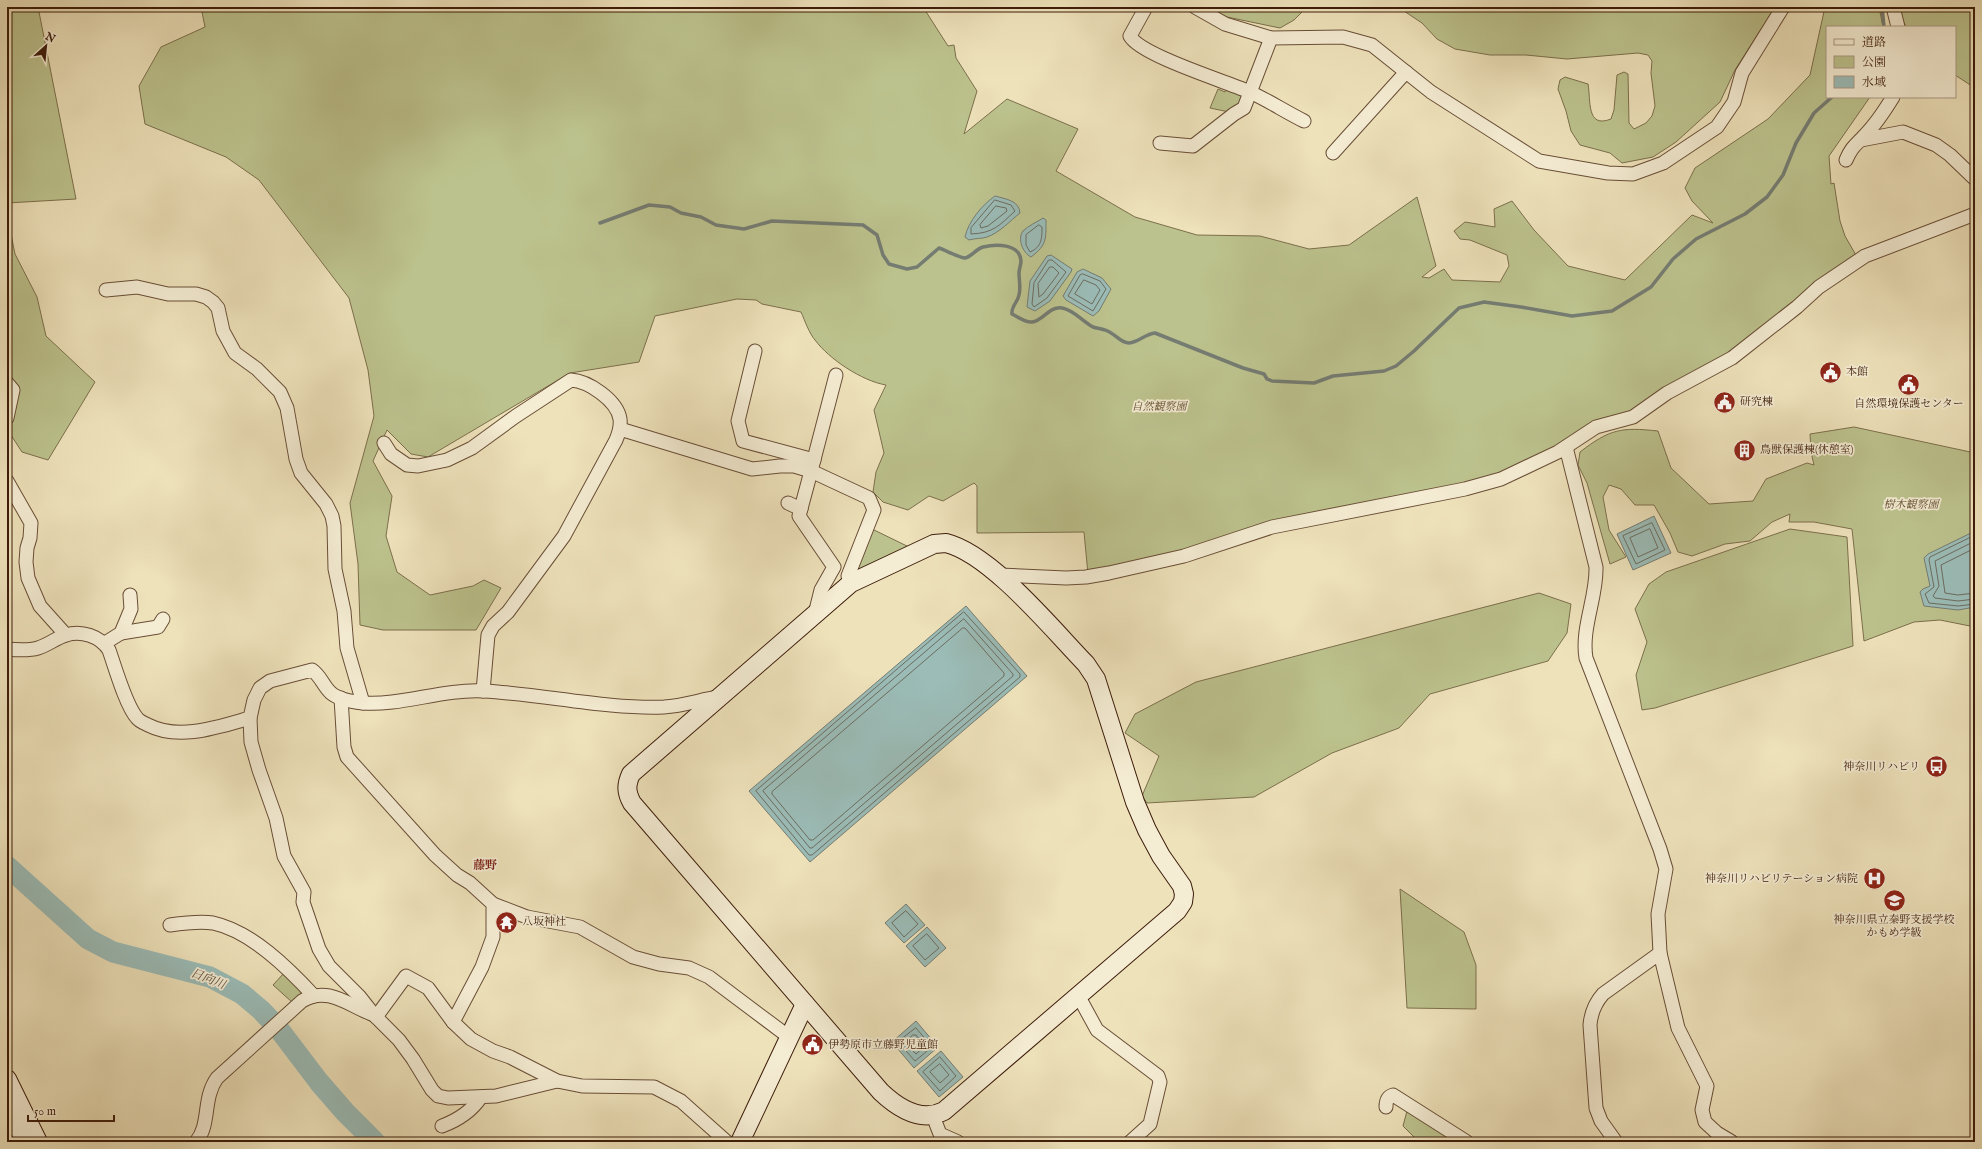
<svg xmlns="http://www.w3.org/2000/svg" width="1982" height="1149" viewBox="0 0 1982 1149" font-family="'IM FELL English','Noto Serif JP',serif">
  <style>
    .green { fill: #bcc28d; stroke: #7c6f4c }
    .water { fill: #9bbcb7; stroke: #757c72 }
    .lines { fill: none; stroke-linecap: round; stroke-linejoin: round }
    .shore { stroke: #6c6c60; stroke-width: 1 }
    .stream { stroke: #757c72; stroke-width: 3.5 }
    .river { stroke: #9bbcb7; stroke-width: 21 }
    .street-casing { stroke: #694e36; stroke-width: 15 }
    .secondary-casing { stroke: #3d1c0a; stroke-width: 20 }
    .street { stroke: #f4ecd3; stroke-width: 13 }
    .secondary { stroke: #f4ecd3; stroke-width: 18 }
    .labels { text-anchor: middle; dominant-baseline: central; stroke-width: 3.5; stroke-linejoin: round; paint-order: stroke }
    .poi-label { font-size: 11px; fill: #3d1c0a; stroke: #f4ecd3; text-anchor: start }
    .park-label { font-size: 11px; font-style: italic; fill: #634e31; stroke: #f4ecd3 }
    .neighbourhood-label { font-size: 12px; font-weight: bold; fill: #7a1f14; stroke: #f4ecd3 }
    .water-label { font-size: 12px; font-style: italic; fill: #594c3e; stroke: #f4ecd3 }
  </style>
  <rect width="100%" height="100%" fill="#eee2bb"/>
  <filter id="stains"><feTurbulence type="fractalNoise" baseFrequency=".005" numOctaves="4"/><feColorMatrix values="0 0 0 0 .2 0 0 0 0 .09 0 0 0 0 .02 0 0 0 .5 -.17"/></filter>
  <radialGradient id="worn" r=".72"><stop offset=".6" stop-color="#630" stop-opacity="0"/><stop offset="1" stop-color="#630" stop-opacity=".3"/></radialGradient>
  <!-- green -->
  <g class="green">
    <path d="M 7,7 L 38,7 L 76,199 L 7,203 Z"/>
    <path d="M 201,7 L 923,7 L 948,46 L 954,45 L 956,58 L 977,91 L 964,134 L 1007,99 L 1078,129 L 1056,171 L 1135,217 L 1197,235 L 1260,236 L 1309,249 L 1349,245 L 1417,197 L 1436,266 L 1422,277 L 1429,278 L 1444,269 L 1452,280 L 1500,282 L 1509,266 L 1507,255 L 1470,240 L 1460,239 L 1454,231 L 1465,222 L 1495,227 L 1494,209 L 1512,201 L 1534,230 L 1568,266 L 1625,280 L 1692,215 L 1713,223 L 1692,201 L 1685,188 L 1695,168 L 1768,119 L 1810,75 L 1825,7 L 1879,7 L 1883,27 L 1827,27 L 1827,97 L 1870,97 L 1829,156 L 1831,184 L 1834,183 L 1840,221 L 1845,236 L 1857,257 L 1729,357 L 1630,415 L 1555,452 L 1497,477 L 1177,555 L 1088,574 L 1084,532 L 977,533 L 977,486 L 974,483 L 943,501 L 929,496 L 908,510 L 883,502 L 873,492 L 876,472 L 884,453 L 874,410 L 886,385 C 862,381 829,359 815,340 C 809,333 805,321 801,312 L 762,304 L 756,300 L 737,299 L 655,316 L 639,362 L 570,373 L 428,457 L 411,454 L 387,430 L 373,461 L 392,496 L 386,536 L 397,572 L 430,595 L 473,586 L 484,580 L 501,588 L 476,630 L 383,630 L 360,625 L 358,564 L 350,503 L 374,416 L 368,370 L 349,298 L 259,180 L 226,157 L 145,124 L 139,86 L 161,47 L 205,27 Z"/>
    <path d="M 1208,7 L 1307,7 L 1294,20 L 1280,28 L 1227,17 Z"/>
    <path d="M 1392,7 L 1775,7 L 1735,70 L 1720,102 L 1676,142 L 1653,157 L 1622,163 L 1610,153 L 1580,145 L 1571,131 L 1566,111 L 1558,89 L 1560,80 L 1565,77 L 1588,84 C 1591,100 1586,129 1611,119 L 1614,110 L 1617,75 L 1624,72 L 1628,74 L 1629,123 L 1634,129 L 1646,123 L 1652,116 L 1655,106 L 1651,73 L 1652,61 L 1648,55 L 1638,53 L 1567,59 L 1526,55 L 1490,55 L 1455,49 L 1437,39 L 1422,23 L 1404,11 Z"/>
    <path d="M 1897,7 L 1975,7 L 1975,88 L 1955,75 L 1955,27 L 1906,27 Z"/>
    <path d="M 1227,88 L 1243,94 L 1244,103 L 1229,112 L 1210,108 L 1218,89 L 1225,92 Z"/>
    <path d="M 7,215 L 15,254 L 37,297 L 46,336 L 95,382 L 48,460 L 22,452 L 7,429 Z"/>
    <path d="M 1854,427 L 1975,453 L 1975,627 L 1940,620 L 1914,622 L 1864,641 L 1852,529 L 1814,522 L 1789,522 L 1790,514 L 1772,522 L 1750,541 L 1725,544 L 1692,556 L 1678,552 L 1670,533 L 1654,505 L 1635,505 L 1621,489 L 1609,485 L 1603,497 L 1609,530 L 1626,557 L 1610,564 L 1587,483 L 1578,465 L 1580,452 C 1610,429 1621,427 1658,431 L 1671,468 L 1709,504 L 1753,501 L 1766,479 L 1807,463 L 1814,465 L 1811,452 L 1810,434 Z"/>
    <path d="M 870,528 L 911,548 L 855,575 Z"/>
    <path d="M 1790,529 L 1847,537 L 1853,646 L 1655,708 L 1642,710 L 1636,675 L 1647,642 L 1635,609 L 1649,584 L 1666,572 Z"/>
    <path d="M 1539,593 L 1571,604 L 1567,633 L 1548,661 L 1430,694 L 1399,728 L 1332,753 L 1254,797 L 1147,803 L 1142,796 L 1159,756 L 1125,733 L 1135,714 L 1196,682 Z"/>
    <path d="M 1400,889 L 1464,932 L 1476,965 L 1476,1009 L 1407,1008 Z"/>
    <path d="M 284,973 L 301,988 L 301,995 L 293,1003 L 273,985 Z"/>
    <path d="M 1407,1111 L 1460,1142 L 1419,1142 L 1403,1126 Z"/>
  </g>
  <!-- water -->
  <g class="water">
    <path d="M 995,196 C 1005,199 1019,200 1020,213 C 1010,221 999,233 987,237 C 982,239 975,238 969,240 L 965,237 C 968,222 982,205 995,196 Z"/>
    <path d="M 1043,218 L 1046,220 C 1046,239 1047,245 1031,257 C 1023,253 1017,239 1023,231 C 1028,226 1037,222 1043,218 Z"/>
    <path d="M 1051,255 L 1072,269 L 1071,272 L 1050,301 L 1035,311 L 1027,307 L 1030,281 L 1047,256 Z"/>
    <path d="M 1083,269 L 1102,278 L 1111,289 L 1099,311 L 1093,316 L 1066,300 L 1063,296 L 1077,272 Z"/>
    <path d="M 1654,516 L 1671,553 L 1633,570 L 1617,534 Z"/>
    <path d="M 1975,531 L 1975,607 L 1958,610 L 1924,606 L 1920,592 L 1923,589 L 1930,586 L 1924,558 L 1928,554 Z"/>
    <path d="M 966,606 L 1027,676 L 810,862 L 749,791 Z"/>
    <path d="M 906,904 L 925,925 L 904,943 L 885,923 Z"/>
    <path d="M 927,927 L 946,948 L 925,967 L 906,946 Z"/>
    <path d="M 916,1021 L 938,1047 L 914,1068 L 892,1042 Z"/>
    <path d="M 941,1051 L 963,1077 L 939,1097 L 917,1071 Z"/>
  </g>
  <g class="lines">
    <!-- shore -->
    <g class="shore">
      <path d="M 995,200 L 1011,205 L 1015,211 C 999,226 993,233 971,234 L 971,228 Z"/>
      <path d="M 996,206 L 1006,208 L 1007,211 L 988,226 L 981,228 L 980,225 Z"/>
      <path d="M 1039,225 L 1042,227 C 1042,238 1042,247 1030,252 L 1026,245 L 1026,235 Z"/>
      <path d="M 1049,260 L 1052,260 L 1066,272 L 1047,298 L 1034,307 L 1032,304 L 1034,283 Z"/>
      <path d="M 1050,267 L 1053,267 L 1059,273 L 1043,294 L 1039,297 L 1038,284 Z"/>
      <path d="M 1083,274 L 1100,281 L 1106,289 L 1093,311 L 1068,296 L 1080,275 Z"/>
      <path d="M 1084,280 L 1096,285 L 1100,290 L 1092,304 L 1075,294 Z"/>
      <path d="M 1652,523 L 1665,550 L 1636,564 L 1623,536 Z"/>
      <path d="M 1650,529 L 1658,548 L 1638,557 L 1630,538 Z"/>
      <path d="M 1975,535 L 1930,557 L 1929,560 L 1934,587 L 1925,594 L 1929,603 L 1958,606 L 1975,604"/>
      <path d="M 1975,541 L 1935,561 L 1939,586 L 1933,596 L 1935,598 L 1958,601 L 1975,599"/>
      <path d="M 1975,548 L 1941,565 L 1945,593 L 1958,595 L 1975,593"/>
      <path d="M 964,612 L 1020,674 L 1020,677 L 812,855 L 809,855 L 756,791 Z"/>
      <path d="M 964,619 L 1013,674 L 1013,676 L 812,848 L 810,848 L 763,791 Z"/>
      <path d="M 963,628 L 965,628 L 1004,673 L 1004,676 L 813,840 L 810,840 L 772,794 L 772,792 Z"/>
      <path d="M 906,911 L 918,924 L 904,937 L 892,923 Z"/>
      <path d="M 927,934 L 939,948 L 925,960 L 913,946 Z"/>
      <path d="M 916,1028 L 932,1047 L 915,1061 L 898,1042 Z"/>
      <path d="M 913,1035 L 916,1035 L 925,1046 L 916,1054 L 905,1043 Z"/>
      <path d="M 940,1057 L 956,1076 L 940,1091 L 923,1072 Z"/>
      <path d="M 940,1064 L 949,1075 L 940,1083 L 930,1072 Z"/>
    </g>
    <!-- stream -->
    <g class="stream">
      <path d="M 1882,7 L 1884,27"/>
      <path d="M 600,223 L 649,205 L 670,207 L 681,213 L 701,217 L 716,225 L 744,229 L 772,221 L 863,225 L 877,235 L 883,255 L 889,264 L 907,269 L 917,267 L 939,248 C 945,250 960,258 965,258 C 971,257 976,249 983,247 C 995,244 1020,243 1021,261 C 1021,265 1019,269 1019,273 C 1019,280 1021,288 1019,295 C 1018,302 1011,306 1012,314 C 1018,317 1026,323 1032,322 C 1043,321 1049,306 1062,308 C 1074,310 1082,321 1093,327 C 1099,329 1106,329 1111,333 C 1117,336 1121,343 1129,343 C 1139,342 1145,334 1155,333 L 1243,368 L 1264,374 L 1267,379 L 1272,381 L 1314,383 L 1333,376 L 1384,371 L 1396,366 L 1414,351 L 1459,308 L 1484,302 L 1521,307 L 1572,316 L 1612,311 L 1651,287 L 1673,259 L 1696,239 L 1745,214 L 1767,197 L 1783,175 L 1796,143 L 1814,113 L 1832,97"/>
    </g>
    <!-- river -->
    <path class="river" d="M 7,866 L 88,939 L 113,952 L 210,977 L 242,994 L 261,1010 L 278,1028 L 319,1082 L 345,1112 L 375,1142"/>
    <defs>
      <g id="street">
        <path d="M 1146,7 L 1130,36 C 1140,55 1227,82 1250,92 C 1269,101 1286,112 1304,121"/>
        <path d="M 1195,7 L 1225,24 L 1271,38 L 1343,37 L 1372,45 L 1431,92 L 1539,161 L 1608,173 L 1633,174 L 1663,163 L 1717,127 L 1734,102 L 1742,73 L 1783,7"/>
        <path d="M 1893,7 L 1898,27"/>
        <path d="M 1861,140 L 1903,132 L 1936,145 L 1950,155 L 1975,179"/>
        <path d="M 1160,143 L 1193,146 L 1234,114 L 1244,108 L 1271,38"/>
        <path d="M 1333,153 L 1406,72"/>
        <path d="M 1846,160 C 1852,146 1856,145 1865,135 C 1876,124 1885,110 1893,97"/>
        <path d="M 106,290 L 137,287 L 168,294 L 196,294 L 206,297 L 213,302 L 218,308 L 223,331 L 235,353 L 257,369 L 280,392 L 287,408 L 296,459 L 301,473 L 326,504 L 332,516 L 334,526 L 335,569 L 344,611 L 347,648 L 363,703"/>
        <path d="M 755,351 L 738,421 L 743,441 L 814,460"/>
        <path d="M 7,383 L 13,390 L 7,418"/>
        <path d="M 620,429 L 752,469 L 780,466 L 794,466 L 811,471 L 869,498 L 874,510 L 848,576 L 851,583"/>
        <path d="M 384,443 L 391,454 L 407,465 L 418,466 L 447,460 L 472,448 L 516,416 L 571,380 C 588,381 617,400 620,419 C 621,426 619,433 616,440 L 564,536 L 508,612 L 493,626 L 488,635 L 483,691"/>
        <path d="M 1566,447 L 1596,567 C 1597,597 1581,628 1586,658 L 1660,849 L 1666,869 L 1658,914 L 1660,953"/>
        <path d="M 812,467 L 836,375"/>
        <path d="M 810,475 L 799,516 L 834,567 L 821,590 L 815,614"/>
        <path d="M 7,481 L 31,523 L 30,538 L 27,548 L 26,562 L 28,578 L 40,606 L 66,635"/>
        <path d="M 788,503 L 801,509"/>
        <path d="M 1000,575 L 1066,578 L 1086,577 L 1109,573 L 1184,556 L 1272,527 L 1465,489 L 1501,479 L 1558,452 L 1596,427 L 1633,417 L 1667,393 L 1732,358 L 1797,307 L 1819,287 L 1865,256 L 1975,214"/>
        <path d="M 121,633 L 158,627 L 163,619"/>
        <path d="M 105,643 L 121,633 L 131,609 L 130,595"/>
        <path d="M 7,649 C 17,650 28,651 38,648 C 48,645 56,638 66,635 C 81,630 100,636 109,650 C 115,667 126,706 137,718 C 139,721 144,723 148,725 C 179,741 218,727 250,718"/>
        <path d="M 718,697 C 700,700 682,706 664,707 C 603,709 544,694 483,691 C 443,689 400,706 363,703 C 354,702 338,699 331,693 C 323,686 321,676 312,670 L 270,681 L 260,688 L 254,700 L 250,718 L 251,742 L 259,770 L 276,818 L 284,856 L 304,892 L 303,902 L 319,949 L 329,966 L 359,996 L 374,1015 L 399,1040 L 413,1059 L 432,1090 L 438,1096 L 448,1098 L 496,1096 L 557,1081 L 582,1086 L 654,1087 L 681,1101 L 727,1142"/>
        <path d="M 341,698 L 344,747 L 347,757 L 435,855 L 457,875 L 470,883 L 493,904 L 493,937 L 482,967 L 453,1022 L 428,988 L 406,976 L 376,1017"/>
        <path d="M 493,904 L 527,917 L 580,927 L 633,957 L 659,964 L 689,968 L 709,977 L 789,1037"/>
        <path d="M 170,925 C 184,923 199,921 213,923 C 251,931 289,969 314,996"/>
        <path d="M 1079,997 L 1097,1030 L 1158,1076 L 1160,1082 L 1150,1124 L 1130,1142"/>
        <path d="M 453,1022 L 471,1039 L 493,1051 L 510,1057 L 557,1081"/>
        <path d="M 1386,1107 C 1386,1101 1387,1097 1393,1095 L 1467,1142"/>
        <path d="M 7,1110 L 23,1142"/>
        <path d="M 933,1116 L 940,1134 L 958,1142"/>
        <path d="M 442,1126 C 458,1120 471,1112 481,1097"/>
        <path d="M 196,1142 C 211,1124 202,1099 217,1078 L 302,1001 C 328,985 349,1006 374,1015"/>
        <path d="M 1616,1142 L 1601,1121 L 1596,1108 L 1590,1025 C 1591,1013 1595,1003 1603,994 L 1660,953 L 1678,1028 L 1707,1086 L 1702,1110 L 1705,1122 L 1717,1133 L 1732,1142"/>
      </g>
      <g id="secondary">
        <path d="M 946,543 C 991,554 1053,630 1086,664 L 1096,679 L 1135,802 L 1147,830 L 1161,856 L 1182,886 L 1184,894 L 1183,902 L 1177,911 L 944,1111 C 921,1123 898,1108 881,1092 L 632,803 C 626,792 626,785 631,774 L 851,583 L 934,544 Z"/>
        <path d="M 7,1079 L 38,1142"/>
        <path d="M 740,1142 L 805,1004"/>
      </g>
    </defs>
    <!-- street casing -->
    <use href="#street" class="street-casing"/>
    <!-- secondary casing -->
    <use href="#secondary" class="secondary-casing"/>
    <!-- street -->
    <use href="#street" class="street"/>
    <!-- secondary -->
    <use href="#secondary" class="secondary"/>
  </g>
  <!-- icons -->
  <defs>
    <symbol id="civic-disc" viewBox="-11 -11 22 22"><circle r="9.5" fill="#8f2418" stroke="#f4ecd3"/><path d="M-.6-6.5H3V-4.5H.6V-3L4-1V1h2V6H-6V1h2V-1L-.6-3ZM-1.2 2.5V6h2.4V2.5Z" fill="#fff"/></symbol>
    <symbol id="building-disc" viewBox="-11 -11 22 22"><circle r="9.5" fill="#8f2418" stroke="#f4ecd3"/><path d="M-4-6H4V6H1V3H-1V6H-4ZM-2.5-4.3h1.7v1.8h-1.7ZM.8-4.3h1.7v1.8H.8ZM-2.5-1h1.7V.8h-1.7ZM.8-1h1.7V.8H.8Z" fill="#fff"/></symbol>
    <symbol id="bus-disc" viewBox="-11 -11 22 22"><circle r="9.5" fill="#8f2418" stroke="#f4ecd3"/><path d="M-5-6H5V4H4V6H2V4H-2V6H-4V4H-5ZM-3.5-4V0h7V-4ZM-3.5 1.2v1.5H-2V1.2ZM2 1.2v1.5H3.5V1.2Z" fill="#fff"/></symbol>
    <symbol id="hospital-disc" viewBox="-11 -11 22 22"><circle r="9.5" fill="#8f2418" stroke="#f4ecd3"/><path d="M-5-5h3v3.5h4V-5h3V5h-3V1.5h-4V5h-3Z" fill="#fff"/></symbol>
    <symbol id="school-disc" viewBox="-11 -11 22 22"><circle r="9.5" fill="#8f2418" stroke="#f4ecd3"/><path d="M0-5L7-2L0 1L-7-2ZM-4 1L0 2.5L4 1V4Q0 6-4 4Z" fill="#fff"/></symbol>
    <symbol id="temple-disc" viewBox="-11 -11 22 22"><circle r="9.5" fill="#8f2418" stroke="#f4ecd3"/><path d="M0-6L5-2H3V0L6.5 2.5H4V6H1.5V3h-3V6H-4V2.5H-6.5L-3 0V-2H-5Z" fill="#fff"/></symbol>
  </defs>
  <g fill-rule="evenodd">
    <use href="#civic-disc" x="1818" y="360" width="25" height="25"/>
    <use href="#civic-disc" x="1896" y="372" width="25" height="25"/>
    <use href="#civic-disc" x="1712" y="390" width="25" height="25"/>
    <use href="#building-disc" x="1732" y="438" width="25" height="25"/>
    <use href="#bus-disc" x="1924" y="754" width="25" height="25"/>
    <use href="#hospital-disc" x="1862" y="866" width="25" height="25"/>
    <use href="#school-disc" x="1882" y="888" width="25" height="25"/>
    <use href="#temple-disc" x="494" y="910" width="25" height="25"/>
    <use href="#civic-disc" x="800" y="1032" width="25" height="25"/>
  </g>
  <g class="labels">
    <!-- poi labels -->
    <g class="poi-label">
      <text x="1846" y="372">本館</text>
      <text x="1740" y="402">研究棟</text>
      <text x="1909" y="404" text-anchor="middle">自然環境保護センター</text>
      <text x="1760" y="450">鳥獣保護棟(休憩室)</text>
      <text x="1920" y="767" text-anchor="end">神奈川リハビリ</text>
      <text x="1858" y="879" text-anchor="end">神奈川リハビリテーション病院</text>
      <text x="1894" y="920" text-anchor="middle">神奈川県立秦野支援学校<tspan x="1894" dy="13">かもめ学級</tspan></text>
      <text x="522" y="922">八坂神社</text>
      <text x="828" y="1045">伊勢原市立藤野児童館</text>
    </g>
    <!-- park labels -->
    <g class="park-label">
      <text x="1159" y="407">自然観察園</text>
      <text x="1911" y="505">樹木観察園</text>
    </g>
    <!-- neighbourhood labels -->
    <g class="neighbourhood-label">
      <text x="485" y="865">藤野</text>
    </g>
    <!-- water labels -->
    <g class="water-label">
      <text transform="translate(208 979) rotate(21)">日向川</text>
    </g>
  </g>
  <!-- margin -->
  <rect width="1982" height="1149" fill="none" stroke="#eee2bb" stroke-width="24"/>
  <rect x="8" y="8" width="1966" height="1133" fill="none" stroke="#3d1c0a" stroke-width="2"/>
  <rect x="12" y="12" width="1958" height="1125" fill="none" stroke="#3d1c0a"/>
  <!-- legend -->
  <rect x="1826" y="26" width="130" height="72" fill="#f4ecd3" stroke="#ab9983"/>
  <rect x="1834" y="39" width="20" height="6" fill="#f4ecd3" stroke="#ab9983"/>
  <text x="1862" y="46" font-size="12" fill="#3d1c0a">道路</text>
  <rect x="1834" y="56" width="20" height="12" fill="#bcc28d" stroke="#ab9983"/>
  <text x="1862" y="66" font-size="12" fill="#3d1c0a">公園</text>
  <rect x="1834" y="76" width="20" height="12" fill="#9bbcb7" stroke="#ab9983"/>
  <text x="1862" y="86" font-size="12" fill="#3d1c0a">水域</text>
  <!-- north arrow -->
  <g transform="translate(46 46) rotate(27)" stroke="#f4ecd3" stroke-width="3" paint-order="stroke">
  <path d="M0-3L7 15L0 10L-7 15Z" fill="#3d1c0a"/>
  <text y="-6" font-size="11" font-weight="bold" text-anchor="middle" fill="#3d1c0a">N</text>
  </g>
  <!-- scale -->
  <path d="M28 1115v6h86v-6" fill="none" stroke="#3d1c0a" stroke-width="2"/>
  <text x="34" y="1115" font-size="12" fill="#3d1c0a" stroke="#f4ecd3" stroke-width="3" paint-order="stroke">50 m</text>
  <rect width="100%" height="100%" filter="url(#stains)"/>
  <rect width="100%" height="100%" fill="url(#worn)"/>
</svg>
